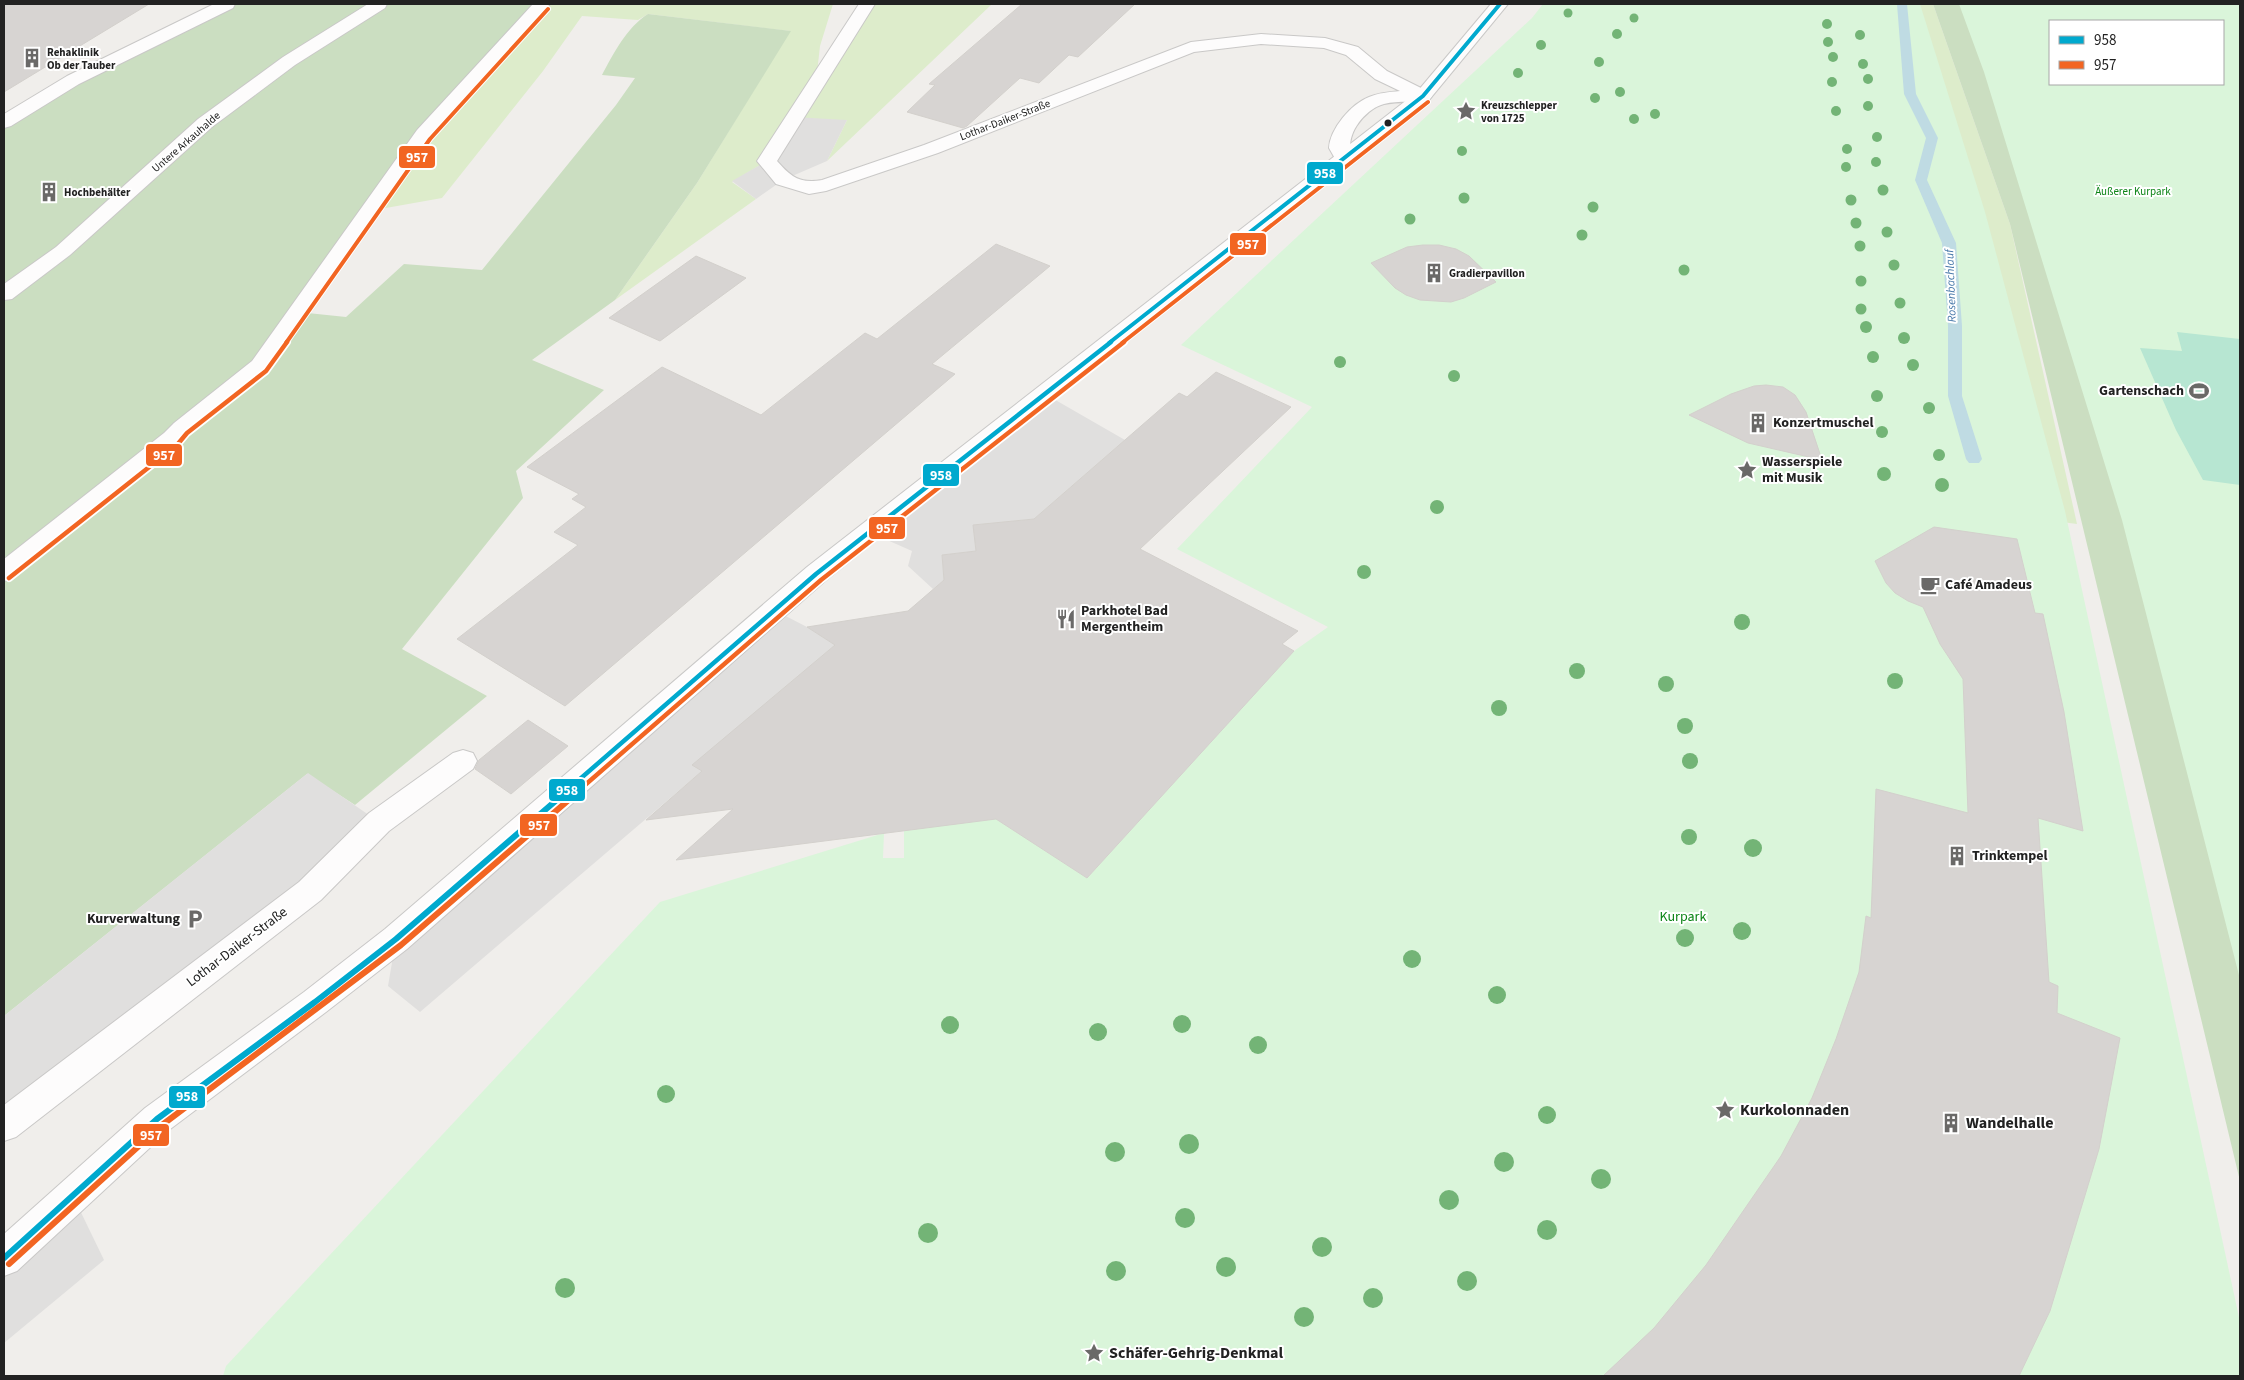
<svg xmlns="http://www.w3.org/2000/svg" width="2244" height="1380" viewBox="0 0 2244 1380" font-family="'Source Sans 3',sans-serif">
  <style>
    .grass { fill: #ddeccb }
    .forest { fill: #cbdec1 }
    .park { fill: #daf5da; fill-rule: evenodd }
    .pitch { fill: #b7e6d2 }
    .parking { fill: #e0dfde }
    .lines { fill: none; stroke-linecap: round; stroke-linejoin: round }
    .stream { fill: #bfdbe3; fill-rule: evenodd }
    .building { fill: #d7d4d2; stroke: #d3d0cc }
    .service-casing { stroke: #c9c8c7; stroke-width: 2 }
    .minor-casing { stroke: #c9c8c7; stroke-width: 2 }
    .tertiary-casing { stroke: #c9c8c7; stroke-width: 2 }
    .service { fill: #fdfcfc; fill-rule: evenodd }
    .minor { fill: #fdfcfc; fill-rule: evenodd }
    .tertiary { fill: #fdfcfc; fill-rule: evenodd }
    .bus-1-far2-casing { stroke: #fff; stroke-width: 6 }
    .bus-1-far1-casing { stroke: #fff; stroke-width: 8 }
    .bus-1-casing { stroke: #fff; stroke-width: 10 }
    .bus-2-far2-casing { stroke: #fff; stroke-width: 6 }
    .bus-2-far1-casing { stroke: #fff; stroke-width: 8 }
    .bus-2-casing { stroke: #fff; stroke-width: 10 }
    .bus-1-far2 { stroke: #00a9ce; stroke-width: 4 }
    .bus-1-far1 { stroke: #00a9ce; stroke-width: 4.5 }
    .bus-1 { stroke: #00a9ce; stroke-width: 6 }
    .bus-2-far2 { stroke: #f26522; stroke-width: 4 }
    .bus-2-far1 { stroke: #f26522; stroke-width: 4.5 }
    .bus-2 { stroke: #f26522; stroke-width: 6 }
    .tree { fill: #73b476 }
    .bus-dot { fill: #222; stroke: #fff; stroke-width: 2 }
    .labels { text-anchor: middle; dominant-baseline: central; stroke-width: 4; stroke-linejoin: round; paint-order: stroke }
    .far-poi-label { font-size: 11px; font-weight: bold; fill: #222; stroke: #fff; text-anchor: start }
    .far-street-label { font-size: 11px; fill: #222; stroke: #fff }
    .far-park-label { font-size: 11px; fill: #0c8416; stroke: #fff }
    .far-water-label { font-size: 12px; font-style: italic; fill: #4a7aab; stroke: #fff }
    .poi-label { font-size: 14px; font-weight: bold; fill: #222; stroke: #fff; text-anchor: start }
    .park-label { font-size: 14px; fill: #0c8416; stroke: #fff }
    .street-label { font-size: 14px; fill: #222; stroke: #fff }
    .near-poi-label { font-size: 16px; font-weight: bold; fill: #222; stroke: #fff; text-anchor: start }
    .line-badge { stroke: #fff; stroke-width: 2 }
    .badge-label { font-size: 14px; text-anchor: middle; font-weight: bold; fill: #fff }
  </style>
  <rect width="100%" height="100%" fill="#f0eeeb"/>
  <!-- grass -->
  <g class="grass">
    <path d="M 542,4 L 833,4 L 820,46 L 816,82 L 867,4 L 991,5 L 827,161 L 847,120 L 767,161 L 732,182 L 756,199 L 615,300 L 697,183 L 790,31 L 648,14 L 638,20 L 582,16 L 543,71 L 442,198 L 369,211 L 424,134 Z"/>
    <path d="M 1914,4 L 1933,4 L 2010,224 L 2077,524 L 2054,521 Z"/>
  </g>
  <!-- forest -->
  <g class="forest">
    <path d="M 236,4 L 542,4 L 424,134 L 298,312 L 346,317 L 404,264 L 482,270 L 616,105 L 635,78 L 602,75 C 613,54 627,27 648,14 L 791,31 L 697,183 L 615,300 L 532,360 L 604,390 L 516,471 L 523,498 L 402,649 L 487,696 L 355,805 L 307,774 L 4,1016 L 4,122 Z"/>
    <path d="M 1933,4 L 2019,4 L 2240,651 L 2240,1181 L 2010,224 Z"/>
  </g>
  <!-- park -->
  <g class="park">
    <path d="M 1543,4 L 1920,4 L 1985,212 L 2065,511 L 2240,1322 L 2240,1376 L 223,1376 L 226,1366 L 660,902 L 884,833 L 883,858 L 904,858 L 904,829 L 996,819 L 1087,878 L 1294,651 L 1328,627 L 1177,549 L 1312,407 L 1181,345 L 1532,18 Z"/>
    <path d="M 1959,4 L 2240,4 L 2240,979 L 2122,520 L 1984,72 ZM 2050,21 L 2223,21 L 2223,84 L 2050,84 Z"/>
  </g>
  <!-- pitch -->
  <path class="pitch" d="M 2177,332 L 2240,339 L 2240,485 L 2203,480 L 2176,430 L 2140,348 L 2182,351 Z"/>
  <!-- parking -->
  <g class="parking">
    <path d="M 793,117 L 847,120 L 827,161 L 783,180 L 756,199 L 732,181 L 767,161 Z"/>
    <path d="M 1045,394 L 1125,440 L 1034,519 L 974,525 L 976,551 L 942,555 L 944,580 L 933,589 L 908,566 L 912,551 L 869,532 Z"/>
    <path d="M 774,610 L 807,627 L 835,645 L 693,765 L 702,771 L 420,1012 L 388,986 L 396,939 Z"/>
    <path d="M 308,773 L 379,822 L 4,1139 L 4,1016 Z"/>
    <path d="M 73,1196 L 104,1260 L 4,1343 L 4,1258 Z"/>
  </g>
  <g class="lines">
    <!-- stream -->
    <path class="stream" d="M 1897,4 L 1907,4 L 1916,94 L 1938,138 L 1927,180 L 1956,243 L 1962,326 L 1962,396 L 1982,459 L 1979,463 L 1969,463 L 1966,459 L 1948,396 L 1948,326 L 1942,243 L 1915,180 L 1926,138 L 1904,94 Z"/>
  </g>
  <!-- building -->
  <g class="building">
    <path d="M 4,4 L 149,4 L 4,92 Z"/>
    <path d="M 1022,4 L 1135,4 L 1078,57 L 1069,55 L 1039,83 L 1020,78 L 967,126 L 963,128 L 907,112 L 935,85 L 929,84 Z"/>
    <path d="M 996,244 L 1050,266 L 932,364 L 955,374 L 565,706 L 457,639 L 578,545 L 554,532 L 586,507 L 572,499 L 579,494 L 527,467 L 662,367 L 761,415 L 865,333 L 877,339 Z"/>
    <path d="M 1423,245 L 1439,245 L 1456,249 L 1469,256 L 1496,282 L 1464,298 L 1451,302 L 1420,300 L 1406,295 L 1395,288 L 1371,263 L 1407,247 Z"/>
    <path d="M 696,256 L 746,278 L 660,341 L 609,318 Z"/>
    <path d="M 1216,372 L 1291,407 L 1140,549 L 1298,631 L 1282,644 L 1294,651 L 1087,878 L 996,819 L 676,860 L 733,809 L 646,820 L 702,771 L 692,765 L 835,645 L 807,627 L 908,611 L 944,580 L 942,555 L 976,551 L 973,525 L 1034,519 L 1179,393 L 1187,397 Z"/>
    <path d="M 1766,385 L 1783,387 L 1795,395 L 1806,412 L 1822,460 L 1748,443 L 1689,415 L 1731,394 L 1754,386 Z"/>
    <path d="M 1934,527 L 2017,539 L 2035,613 L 2043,614 L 2064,712 L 2083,831 L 2038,818 L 2049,982 L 2058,986 L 2057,1013 L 2120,1038 L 2099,1149 L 2050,1311 L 2019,1376 L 1603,1376 L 1654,1328 L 1706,1265 L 1781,1156 L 1812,1098 L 1836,1039 L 1859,972 L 1866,916 L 1871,918 L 1876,789 L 1968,813 L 1963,679 L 1940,644 L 1923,607 L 1908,601 L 1895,593 L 1886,583 L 1875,561 Z"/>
    <path d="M 528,720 L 568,746 L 511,794 L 475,769 L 479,760 Z"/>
  </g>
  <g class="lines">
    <defs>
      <g id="service">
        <path d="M 214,4 L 235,4 L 233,8 L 79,84 L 11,126 L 4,128 L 4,114 L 67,76 Z"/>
        <path d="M 859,4 L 875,4 L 777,161 C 791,177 800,184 822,180 L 924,145 L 1191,42 L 1261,34 L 1325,38 L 1358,47 L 1387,71 L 1429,92 L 1432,96 L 1429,100 L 1423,102 C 1410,102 1396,101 1384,104 C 1364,109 1341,139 1354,158 L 1351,162 L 1344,164 L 1337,162 L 1329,148 C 1330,129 1351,104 1369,97 C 1378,93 1389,92 1400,91 L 1375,79 L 1346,55 L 1324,48 L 1261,44 L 1194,52 L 938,153 L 826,191 L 809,194 L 776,184 L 757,161 Z"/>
      </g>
      <g id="minor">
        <path d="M 368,4 L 387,4 L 385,8 L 295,65 L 212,127 L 70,255 L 12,299 L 4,300 L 4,284 L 56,247 L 198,119 L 283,57 Z"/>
        <path d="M 1491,4 L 1508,4 L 1429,100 L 825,581 L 407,949 L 326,1012 L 169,1130 L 17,1271 L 4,1276 L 4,1234 L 145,1108 L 304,992 L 385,929 L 807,567 L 1417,92 Z"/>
        <path d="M 463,750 L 473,753 L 477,761 L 473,769 L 389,831 L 321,900 L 16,1137 L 4,1141 L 4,1105 L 299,882 L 369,813 L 453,753 Z"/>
      </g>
      <path id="tertiary" d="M 533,4 L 550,4 L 431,138 L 268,371 L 190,433 L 180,445 L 13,578 L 4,581 L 4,559 L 164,433 L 174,423 L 252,361 L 417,130 Z"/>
    </defs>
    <!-- service casing -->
    <use href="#service" class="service-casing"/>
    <!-- minor casing -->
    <use href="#minor" class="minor-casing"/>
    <!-- tertiary casing -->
    <use href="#tertiary" class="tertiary-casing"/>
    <!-- service -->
    <use href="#service" class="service"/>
    <!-- minor -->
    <use href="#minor" class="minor"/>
    <!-- tertiary -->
    <use href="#tertiary" class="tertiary"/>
    <defs>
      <path id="bus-1-far2" d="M 1109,343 L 1423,96 L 1500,4"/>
      <path id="bus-1-far1" d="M 565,792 L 816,574 L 1111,342"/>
      <path id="bus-1" d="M 4,1258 L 157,1119 L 315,1002 L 396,939 L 567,791"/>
      <g id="bus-2-far2">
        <path d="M 286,343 L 430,139 L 548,9"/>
        <path d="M 1122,343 L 1428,102"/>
      </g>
      <g id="bus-2-far1">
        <path d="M 9,578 L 177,445 L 187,433 L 266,371 L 287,342"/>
        <path d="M 577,792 L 821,580 L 1124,342"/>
      </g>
      <path id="bus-2" d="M 9,1264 L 162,1125 L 401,945 L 579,791"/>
    </defs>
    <!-- bus-1-far2 casing -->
    <use href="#bus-1-far2" class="bus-1-far2-casing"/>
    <!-- bus-1-far1 casing -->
    <use href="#bus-1-far1" class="bus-1-far1-casing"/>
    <!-- bus-1 casing -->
    <use href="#bus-1" class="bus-1-casing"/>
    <!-- bus-2-far2 casing -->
    <use href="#bus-2-far2" class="bus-2-far2-casing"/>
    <!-- bus-2-far1 casing -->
    <use href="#bus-2-far1" class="bus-2-far1-casing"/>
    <!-- bus-2 casing -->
    <use href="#bus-2" class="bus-2-casing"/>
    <!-- bus-1-far2 -->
    <use href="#bus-1-far2" class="bus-1-far2"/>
    <!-- bus-1-far1 -->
    <use href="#bus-1-far1" class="bus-1-far1"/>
    <!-- bus-1 -->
    <use href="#bus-1" class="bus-1"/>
    <!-- bus-2-far2 -->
    <use href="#bus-2-far2" class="bus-2-far2"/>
    <!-- bus-2-far1 -->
    <use href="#bus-2-far1" class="bus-2-far1"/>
    <!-- bus-2 -->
    <use href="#bus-2" class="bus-2"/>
  </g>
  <!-- trees -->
  <g class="tree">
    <circle cx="1568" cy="13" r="4.5"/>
    <circle cx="1634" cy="18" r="4.5"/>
    <circle cx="1827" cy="24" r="5"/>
    <circle cx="1617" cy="34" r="5"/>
    <circle cx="1860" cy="35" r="5"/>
    <circle cx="1828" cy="42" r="5"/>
    <circle cx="1541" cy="45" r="5"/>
    <circle cx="1833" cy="57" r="5"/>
    <circle cx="1599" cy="62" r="5"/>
    <circle cx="1863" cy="64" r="5"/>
    <circle cx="1518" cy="73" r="5"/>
    <circle cx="1868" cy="79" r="5"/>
    <circle cx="1832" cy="82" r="5"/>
    <circle cx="1620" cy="92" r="5"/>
    <circle cx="1595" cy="98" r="5"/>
    <circle cx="1868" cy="106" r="5"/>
    <circle cx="1836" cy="111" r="5"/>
    <circle cx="1655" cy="114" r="5"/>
    <circle cx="1634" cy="119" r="5"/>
    <circle cx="1877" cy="137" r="5"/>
    <circle cx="1847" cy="149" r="5"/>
    <circle cx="1462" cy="151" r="5"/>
    <circle cx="1876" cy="162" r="5"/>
    <circle cx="1846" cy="167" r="5"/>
    <circle cx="1883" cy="190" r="5.5"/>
    <circle cx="1464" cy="198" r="5.5"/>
    <circle cx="1851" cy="200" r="5.5"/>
    <circle cx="1593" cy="207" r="5.5"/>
    <circle cx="1410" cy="219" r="5.5"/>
    <circle cx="1856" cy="223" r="5.5"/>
    <circle cx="1887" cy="232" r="5.5"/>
    <circle cx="1582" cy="235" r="5.5"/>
    <circle cx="1860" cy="246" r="5.5"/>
    <circle cx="1894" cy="265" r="5.5"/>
    <circle cx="1684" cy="270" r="5.5"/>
    <circle cx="1861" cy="281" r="5.5"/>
    <circle cx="1900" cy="303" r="5.5"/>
    <circle cx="1861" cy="309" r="5.5"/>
    <circle cx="1866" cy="327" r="6"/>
    <circle cx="1904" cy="338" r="6"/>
    <circle cx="1873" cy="357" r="6"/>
    <circle cx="1340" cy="362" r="6"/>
    <circle cx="1913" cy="365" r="6"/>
    <circle cx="1454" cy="376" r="6"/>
    <circle cx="1877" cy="396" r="6"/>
    <circle cx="1929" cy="408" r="6"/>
    <circle cx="1882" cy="432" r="6"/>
    <circle cx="1939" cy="455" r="6"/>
    <circle cx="1884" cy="474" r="7"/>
    <circle cx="1942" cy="485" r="7"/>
    <circle cx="1437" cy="507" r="7"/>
    <circle cx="1364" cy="572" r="7"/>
    <circle cx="1742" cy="622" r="8"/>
    <circle cx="1577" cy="671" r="8"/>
    <circle cx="1895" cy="681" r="8"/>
    <circle cx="1666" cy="684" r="8"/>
    <circle cx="1499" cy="708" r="8"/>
    <circle cx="1685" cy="726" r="8"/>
    <circle cx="1690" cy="761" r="8"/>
    <circle cx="1689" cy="837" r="8"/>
    <circle cx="1753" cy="848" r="9"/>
    <circle cx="1742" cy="931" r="9"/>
    <circle cx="1685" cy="938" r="9"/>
    <circle cx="1412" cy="959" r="9"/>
    <circle cx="1497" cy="995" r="9"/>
    <circle cx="1182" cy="1024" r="9"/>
    <circle cx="950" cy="1025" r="9"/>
    <circle cx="1098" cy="1032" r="9"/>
    <circle cx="1258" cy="1045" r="9"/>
    <circle cx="666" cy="1094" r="9"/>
    <circle cx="1547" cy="1115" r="9"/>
    <circle cx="1189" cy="1144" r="10"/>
    <circle cx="1115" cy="1152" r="10"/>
    <circle cx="1504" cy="1162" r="10"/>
    <circle cx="1601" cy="1179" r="10"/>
    <circle cx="1449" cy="1200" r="10"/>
    <circle cx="1185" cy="1218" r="10"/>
    <circle cx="1547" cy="1230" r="10"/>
    <circle cx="928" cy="1233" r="10"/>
    <circle cx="1322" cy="1247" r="10"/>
    <circle cx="1226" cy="1267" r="10"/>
    <circle cx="1116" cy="1271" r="10"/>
    <circle cx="1467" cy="1281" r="10"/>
    <circle cx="565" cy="1288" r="10"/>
    <circle cx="1373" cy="1298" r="10"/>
    <circle cx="1304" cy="1317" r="10"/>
  </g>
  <!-- icons -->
  <defs>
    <symbol id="building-bare" viewBox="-9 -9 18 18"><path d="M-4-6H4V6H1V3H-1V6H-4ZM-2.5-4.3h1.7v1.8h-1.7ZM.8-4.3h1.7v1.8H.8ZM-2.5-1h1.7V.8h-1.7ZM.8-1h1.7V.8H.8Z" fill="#6a6968" stroke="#fff" stroke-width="2.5" paint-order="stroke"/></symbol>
    <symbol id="sight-bare" viewBox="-9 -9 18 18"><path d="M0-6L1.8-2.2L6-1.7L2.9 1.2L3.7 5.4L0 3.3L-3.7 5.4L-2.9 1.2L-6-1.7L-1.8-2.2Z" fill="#6a6968" stroke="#fff" stroke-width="2.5" paint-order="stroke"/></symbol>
    <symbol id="stadium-bare" viewBox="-9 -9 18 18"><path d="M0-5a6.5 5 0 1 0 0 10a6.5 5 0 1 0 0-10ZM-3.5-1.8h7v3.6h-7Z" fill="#6a6968" stroke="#fff" stroke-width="2.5" paint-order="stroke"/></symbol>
    <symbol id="cafe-bare" viewBox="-9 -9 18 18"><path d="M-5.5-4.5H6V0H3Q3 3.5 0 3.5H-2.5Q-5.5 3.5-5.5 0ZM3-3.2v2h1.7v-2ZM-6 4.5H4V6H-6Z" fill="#6a6968" stroke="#fff" stroke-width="2.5" paint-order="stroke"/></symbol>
    <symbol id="restaurant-bare" viewBox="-9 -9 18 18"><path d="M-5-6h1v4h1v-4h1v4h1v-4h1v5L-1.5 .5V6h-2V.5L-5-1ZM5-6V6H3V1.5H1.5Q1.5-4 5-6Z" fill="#6a6968" stroke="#fff" stroke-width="2.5" paint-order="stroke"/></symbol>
    <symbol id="parking-bare" viewBox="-9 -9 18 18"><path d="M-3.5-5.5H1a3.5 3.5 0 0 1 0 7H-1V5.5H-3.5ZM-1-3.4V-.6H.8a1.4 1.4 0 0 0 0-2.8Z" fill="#6a6968" stroke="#fff" stroke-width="2.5" paint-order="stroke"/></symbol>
  </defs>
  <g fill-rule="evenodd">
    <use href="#building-bare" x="18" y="44" width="28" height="28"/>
    <use href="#sight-bare" x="1452" y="97" width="28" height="28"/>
    <use href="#building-bare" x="35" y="178" width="28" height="28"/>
    <use href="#building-bare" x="1420" y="259" width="28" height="28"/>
    <use href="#stadium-bare" x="2185" y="377" width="28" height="28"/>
    <use href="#building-bare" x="1744" y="409" width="28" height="28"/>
    <use href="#sight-bare" x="1733" y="456" width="28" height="28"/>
    <use href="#cafe-bare" x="1916" y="571" width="28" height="28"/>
    <use href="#restaurant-bare" x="1052" y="605" width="28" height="28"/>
    <use href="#building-bare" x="1943" y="842" width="28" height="28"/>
    <use href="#parking-bare" x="181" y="905" width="28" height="28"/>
    <use href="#sight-bare" x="1711" y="1096" width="28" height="28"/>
    <use href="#building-bare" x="1937" y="1109" width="28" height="28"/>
    <use href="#sight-bare" x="1080" y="1339" width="28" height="28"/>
  </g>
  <!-- markers -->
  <circle class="bus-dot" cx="1388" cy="123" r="4.5"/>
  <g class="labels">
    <!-- far-poi labels -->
    <g class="far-poi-label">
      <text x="47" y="52">Rehaklinik<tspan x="47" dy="13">Ob der Tauber</tspan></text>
      <text x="1481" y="105">Kreuzschlepper<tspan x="1481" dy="13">von 1725</tspan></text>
      <text x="64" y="192">Hochbehälter</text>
      <text x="1449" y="273">Gradierpavillon</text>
    </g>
    <!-- far-street labels -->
    <g class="far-street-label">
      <text transform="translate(1005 120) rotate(-21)">Lothar-Daiker-Straße</text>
      <text transform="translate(186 142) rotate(-41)">Untere Arkauhalde</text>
    </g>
    <!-- far-park labels -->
    <g class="far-park-label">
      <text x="2133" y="191">Äußerer Kurpark</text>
    </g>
    <!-- far-water labels -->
    <g class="far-water-label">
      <text transform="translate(1951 286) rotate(-92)">Rosenbachlauf</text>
    </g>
    <!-- poi labels -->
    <g class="poi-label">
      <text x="2184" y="391" text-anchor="end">Gartenschach</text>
      <text x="1773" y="423">Konzertmuschel</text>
      <text x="1762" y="462">Wasserspiele<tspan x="1762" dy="16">mit Musik</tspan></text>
      <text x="1945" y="585">Café Amadeus</text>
      <text x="1081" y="611">Parkhotel Bad<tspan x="1081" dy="16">Mergentheim</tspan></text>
      <text x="1972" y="856">Trinktempel</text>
      <text x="180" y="919" text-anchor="end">Kurverwaltung</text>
    </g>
    <!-- park labels -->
    <g class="park-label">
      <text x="1683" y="917">Kurpark</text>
    </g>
    <!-- street labels -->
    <g class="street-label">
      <text transform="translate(237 947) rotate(-37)">Lothar-Daiker-Straße</text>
    </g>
    <!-- near-poi labels -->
    <g class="near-poi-label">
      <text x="1740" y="1110">Kurkolonnaden</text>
      <text x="1966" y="1123">Wandelhalle</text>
      <text x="1109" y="1353">Schäfer-Gehrig-Denkmal</text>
    </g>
  </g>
  <g class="line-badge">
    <rect x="398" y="145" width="38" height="24" rx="5" fill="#f26522"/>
    <rect x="1306" y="161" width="38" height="24" rx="5" fill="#00a9ce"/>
    <rect x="1229" y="232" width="38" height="24" rx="5" fill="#f26522"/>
    <rect x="145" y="443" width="38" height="24" rx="5" fill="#f26522"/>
    <rect x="922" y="463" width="38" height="24" rx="5" fill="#00a9ce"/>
    <rect x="868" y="516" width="38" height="24" rx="5" fill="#f26522"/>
    <rect x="548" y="778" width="38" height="24" rx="5" fill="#00a9ce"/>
    <rect x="519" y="813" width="39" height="24" rx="5" fill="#f26522"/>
    <rect x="168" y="1085" width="38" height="24" rx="5" fill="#00a9ce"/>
    <rect x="132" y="1123" width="38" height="24" rx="5" fill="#f26522"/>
  </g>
  <g class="badge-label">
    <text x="417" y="162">957</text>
    <text x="1325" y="178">958</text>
    <text x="1248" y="249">957</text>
    <text x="164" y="460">957</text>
    <text x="941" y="480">958</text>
    <text x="887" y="533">957</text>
    <text x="567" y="795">958</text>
    <text x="539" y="830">957</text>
    <text x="187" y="1101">958</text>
    <text x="151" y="1140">957</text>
  </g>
  <!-- border -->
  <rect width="2244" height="1380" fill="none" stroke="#222222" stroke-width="10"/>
  <!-- legend -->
  <rect x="2049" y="20" width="175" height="65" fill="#ffffff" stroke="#a7a7a7"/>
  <rect x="2059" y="36" width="25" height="8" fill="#00a9ce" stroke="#a7a7a7"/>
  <text x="2094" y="45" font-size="15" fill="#222222">958</text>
  <rect x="2059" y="61" width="25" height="8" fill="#f26522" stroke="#a7a7a7"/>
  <text x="2094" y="70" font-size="15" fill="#222222">957</text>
</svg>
